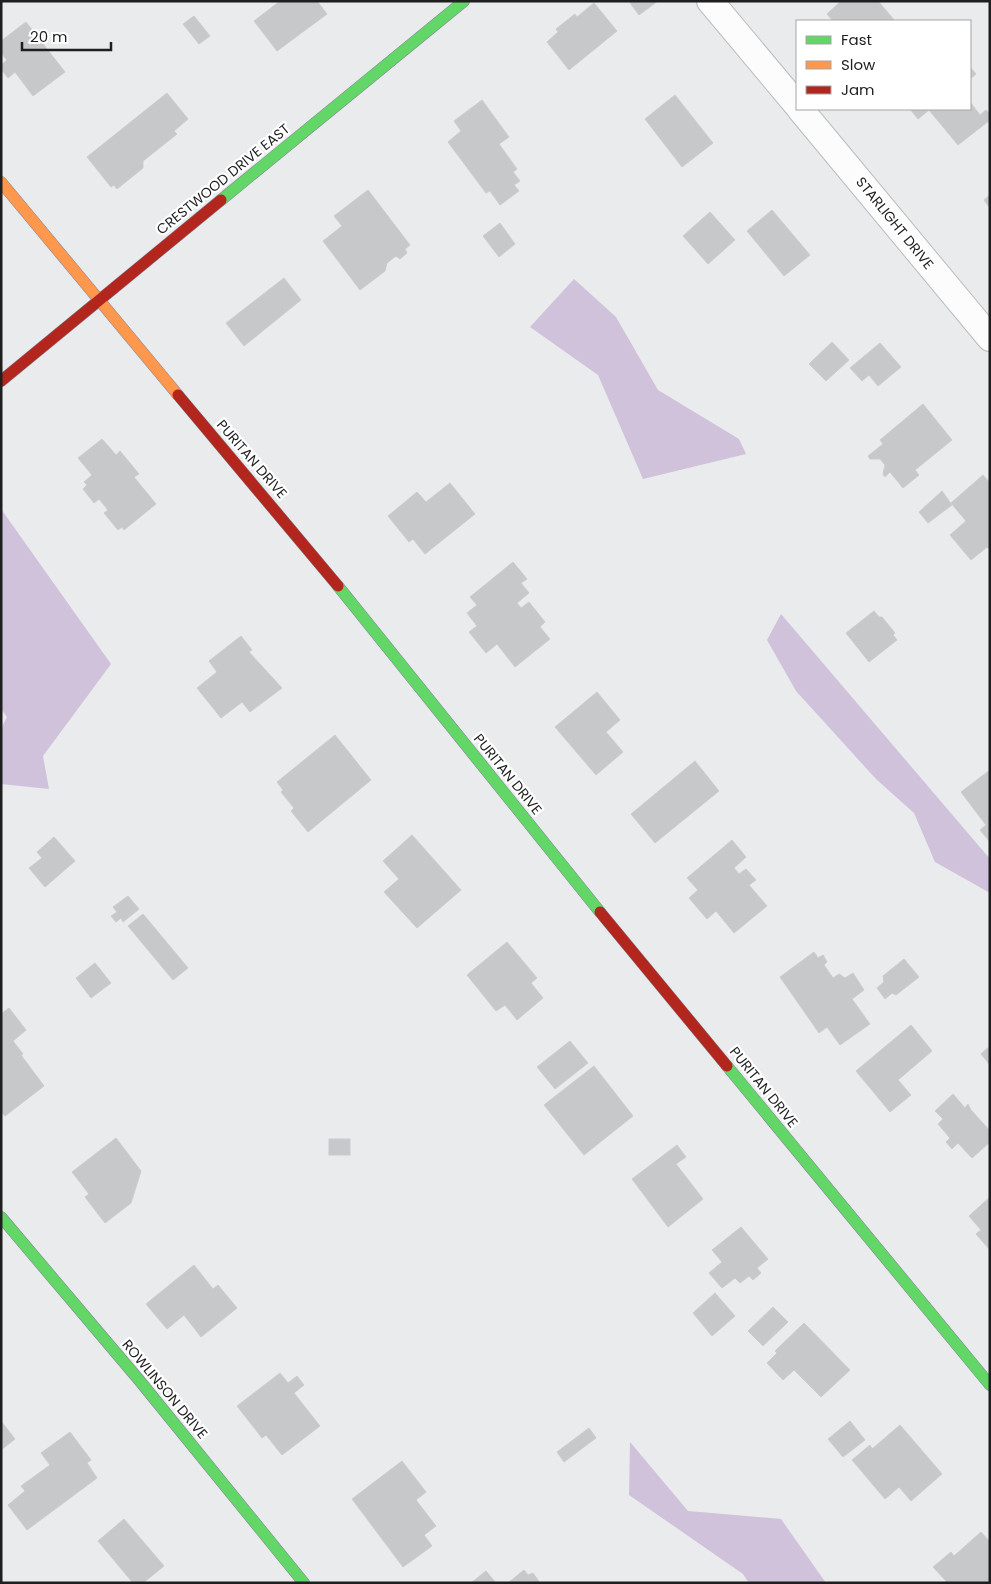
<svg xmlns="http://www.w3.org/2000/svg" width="991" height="1584" viewBox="0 0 991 1584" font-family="Poppins,sans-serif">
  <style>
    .forest { fill: #d0c2da }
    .building { fill: #c6c8ca; stroke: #caced0 }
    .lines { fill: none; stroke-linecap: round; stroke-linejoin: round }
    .street-casing { stroke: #bbbcbd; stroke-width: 28 }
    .fast-casing { stroke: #848496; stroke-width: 12 }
    .slow-casing { stroke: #848496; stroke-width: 12 }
    .jam-casing { stroke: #848496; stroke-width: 12 }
    .street { stroke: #fcfcfc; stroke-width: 26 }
    .fast { stroke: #63d668; stroke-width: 11 }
    .slow { stroke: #ff974d; stroke-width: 11 }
    .jam { stroke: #b3261e; stroke-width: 11 }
    .labels { text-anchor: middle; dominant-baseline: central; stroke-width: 4.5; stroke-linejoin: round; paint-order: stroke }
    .street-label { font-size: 14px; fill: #1f1f1f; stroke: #fff }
  </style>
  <rect width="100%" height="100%" fill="#e9ebed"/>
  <!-- forest -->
  <g class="forest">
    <path d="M 574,279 L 616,317 L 658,390 L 739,439 L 746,454 L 643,479 L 598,375 L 530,327 Z"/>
    <path d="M 1,509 L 111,664 L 43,756 L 49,789 L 1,784 L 1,729 L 7,717 L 1,709 Z"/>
    <path d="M 781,614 L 990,859 L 990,893 L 935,862 L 914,813 L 876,779 L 796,691 L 767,640 Z"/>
    <path d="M 630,1442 L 688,1511 L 781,1519 L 826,1583 L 749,1583 L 743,1574 L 629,1495 Z"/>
  </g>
  <!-- building -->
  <g class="building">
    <path d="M 280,1 L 317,1 L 327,14 L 277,51 L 254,21 Z"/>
    <path d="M 633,1 L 658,1 L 639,15 L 630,3 Z"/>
    <path d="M 841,1 L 878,1 L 895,21 L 833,21 L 827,14 Z"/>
    <path d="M 594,3 L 617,31 L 569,70 L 547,42 L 558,32 L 556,29 L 575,14 L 577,17 Z"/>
    <path d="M 194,16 L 210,36 L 199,44 L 183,24 Z"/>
    <path d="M 26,22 L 65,72 L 33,96 L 15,72 L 8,78 L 1,69 L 1,65 L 7,60 L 1,53 L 1,41 Z"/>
    <path d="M 970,67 L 976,74 L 970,79 Z"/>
    <path d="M 167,93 L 188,119 L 174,131 L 177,134 L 143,161 L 143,168 L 117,189 L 114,185 L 111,187 L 87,157 Z"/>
    <path d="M 675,95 L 713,143 L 682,167 L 645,119 Z"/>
    <path d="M 482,100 L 509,137 L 499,144 L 517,169 L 513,172 L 520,181 L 514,185 L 519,191 L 500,205 L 490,191 L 486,193 L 448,142 L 461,131 L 454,121 Z"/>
    <path d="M 970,102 L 980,115 L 986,110 L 990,114 L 990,120 L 958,145 L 929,110 L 918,119 L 910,109 L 970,109 Z"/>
    <path d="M 368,190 L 410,245 L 405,249 L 407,253 L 400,259 L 396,256 L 387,263 L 385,271 L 360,290 L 323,241 L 342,226 L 334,216 Z"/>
    <path d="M 990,195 L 990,208 L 984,200 Z"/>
    <path d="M 772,210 L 810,255 L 784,276 L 747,231 Z"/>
    <path d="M 710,212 L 735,240 L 708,264 L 683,236 Z"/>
    <path d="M 500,223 L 515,244 L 499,257 L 483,236 Z"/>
    <path d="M 284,278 L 301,300 L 244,346 L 226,323 Z"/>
    <path d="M 832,342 L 849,360 L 826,381 L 809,364 Z"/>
    <path d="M 880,343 L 901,367 L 878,386 L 869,375 L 862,381 L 850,368 Z"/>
    <path d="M 923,404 L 952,440 L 915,470 L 919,475 L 903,488 L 890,472 L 885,477 L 883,474 L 885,465 L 880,459 L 870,459 L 868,456 L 883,444 L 880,440 Z"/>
    <path d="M 102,439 L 116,455 L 120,451 L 139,474 L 134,477 L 156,504 L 124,530 L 122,527 L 118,530 L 104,513 L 108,510 L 99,499 L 94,503 L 83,489 L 87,485 L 84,482 L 92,475 L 78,458 Z"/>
    <path d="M 983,475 L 990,483 L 990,550 L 987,547 L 971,560 L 950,535 L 966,521 L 951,503 Z"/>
    <path d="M 450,483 L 475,514 L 425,554 L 413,539 L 409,542 L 388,516 L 417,492 L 426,502 Z"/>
    <path d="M 942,491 L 952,505 L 928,523 L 919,512 Z"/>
    <path d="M 513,562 L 527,579 L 521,583 L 529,593 L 517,603 L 521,608 L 529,602 L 545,622 L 540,627 L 550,639 L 515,667 L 497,644 L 486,653 L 469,632 L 477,626 L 467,613 L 477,605 L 470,597 Z"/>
    <path d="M 874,611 L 879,617 L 882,617 L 895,633 L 893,635 L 897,640 L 869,662 L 846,633 Z"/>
    <path d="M 241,636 L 252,650 L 249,652 L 282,688 L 250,712 L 242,702 L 221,718 L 197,688 L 217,672 L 209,661 Z"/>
    <path d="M 597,692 L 620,720 L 606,732 L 623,752 L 596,775 L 555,727 Z"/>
    <path d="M 335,735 L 371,780 L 308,832 L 291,811 L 294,808 L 281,792 L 283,790 L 277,782 Z"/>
    <path d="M 695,761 L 719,791 L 655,843 L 631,814 Z"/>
    <path d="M 990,770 L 990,842 L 980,830 L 986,825 L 961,792 Z"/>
    <path d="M 412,835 L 461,890 L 417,928 L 384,892 L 399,879 L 383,861 Z"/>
    <path d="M 54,837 L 75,861 L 45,887 L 29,868 L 42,858 L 37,852 Z"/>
    <path d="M 732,840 L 746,857 L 734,868 L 739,874 L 746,869 L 756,880 L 749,885 L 767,906 L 734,933 L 716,911 L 707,919 L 689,898 L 698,890 L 687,878 Z"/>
    <path d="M 128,896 L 139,909 L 123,922 L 121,918 L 116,922 L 111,916 L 117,912 L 113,907 Z"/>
    <path d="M 143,914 L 188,968 L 173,980 L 128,926 Z"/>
    <path d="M 507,942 L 537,978 L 531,983 L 543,998 L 517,1020 L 505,1005 L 496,1011 L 467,975 Z"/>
    <path d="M 814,952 L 818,958 L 823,955 L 827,962 L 824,965 L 833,978 L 839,974 L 845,978 L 853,973 L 864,990 L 852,999 L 870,1024 L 840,1045 L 827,1027 L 819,1033 L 780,977 Z"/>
    <path d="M 904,959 L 919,977 L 896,995 L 892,993 L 885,999 L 877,988 L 884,982 L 883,976 Z"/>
    <path d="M 95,963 L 111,983 L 91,998 L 76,978 Z"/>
    <path d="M 9,1008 L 26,1030 L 13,1041 L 23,1054 L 21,1055 L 44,1086 L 5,1116 L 1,1112 L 1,1014 Z"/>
    <path d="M 911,1025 L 932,1051 L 898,1080 L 911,1095 L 890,1112 L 856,1071 Z"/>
    <path d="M 570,1041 L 588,1063 L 555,1089 L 537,1067 Z"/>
    <path d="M 990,1046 L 990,1065 L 981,1054 Z"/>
    <path d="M 594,1066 L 633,1116 L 584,1155 L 544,1105 Z"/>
    <path d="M 953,1094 L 965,1108 L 968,1104 L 971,1110 L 990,1131 L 990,1142 L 972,1158 L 958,1143 L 952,1149 L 946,1142 L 950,1138 L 938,1124 L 943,1119 L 935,1111 Z"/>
    <path d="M 116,1138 L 141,1171 L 131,1203 L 105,1223 L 85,1197 L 89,1194 L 72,1172 Z"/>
    <rect x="329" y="1139" width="21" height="16"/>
    <path d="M 677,1145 L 686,1157 L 676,1164 L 703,1199 L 668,1227 L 632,1179 Z"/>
    <path d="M 990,1197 L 990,1250 L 976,1234 L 981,1230 L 969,1216 Z"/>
    <path d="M 741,1227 L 768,1259 L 757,1268 L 761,1273 L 753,1280 L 749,1276 L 740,1283 L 735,1278 L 722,1288 L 709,1273 L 722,1262 L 712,1250 Z"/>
    <path d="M 194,1265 L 213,1289 L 218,1285 L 237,1308 L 201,1337 L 184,1315 L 167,1329 L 146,1304 Z"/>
    <path d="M 715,1293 L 735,1316 L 712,1336 L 693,1313 Z"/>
    <path d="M 773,1307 L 788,1322 L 763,1346 L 748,1331 Z"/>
    <path d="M 804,1323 L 850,1370 L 821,1397 L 794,1370 L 783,1380 L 767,1363 L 777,1353 L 775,1351 Z"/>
    <path d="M 280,1373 L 288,1383 L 297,1376 L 304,1385 L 294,1393 L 320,1426 L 282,1455 L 266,1435 L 262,1438 L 237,1406 Z"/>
    <path d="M 1,1421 L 15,1439 L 1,1450 Z"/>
    <path d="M 850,1421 L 865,1440 L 843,1457 L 828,1439 Z"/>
    <path d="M 900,1425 L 942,1474 L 911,1501 L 899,1487 L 885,1499 L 852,1460 L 870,1445 L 872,1449 Z"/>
    <path d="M 589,1428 L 596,1438 L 564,1462 L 557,1452 Z"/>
    <path d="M 70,1432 L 91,1460 L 87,1463 L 97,1478 L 27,1530 L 8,1505 L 25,1491 L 21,1486 L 50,1465 L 41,1453 Z"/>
    <path d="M 402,1461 L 426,1492 L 416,1500 L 436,1526 L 424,1535 L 432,1546 L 403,1567 L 352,1499 Z"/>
    <path d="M 124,1519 L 164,1566 L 143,1583 L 133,1583 L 98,1541 Z"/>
    <path d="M 981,1532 L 990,1542 L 990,1583 L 948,1583 L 933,1567 L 951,1552 L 954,1556 Z"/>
    <path d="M 524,1570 L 528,1575 L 533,1573 L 540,1583 L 508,1583 Z"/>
    <path d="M 486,1571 L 496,1583 L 471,1583 Z"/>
  </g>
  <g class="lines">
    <defs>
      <g id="street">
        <path d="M 710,1 L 797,105"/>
        <path d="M 800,109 L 990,338"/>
      </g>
      <g id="fast">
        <path d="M 221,200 L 464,1"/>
        <path d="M 338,586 L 600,912"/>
        <path d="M 727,1066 L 990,1385"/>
        <path d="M 1,1217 L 139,1380 L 304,1583"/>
      </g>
      <path id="slow" d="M 1,182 L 178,395"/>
      <g id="jam">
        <path d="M 1,381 L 221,200"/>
        <path d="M 178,395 L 338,586"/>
        <path d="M 600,912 L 727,1066"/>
      </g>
    </defs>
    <!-- street casing -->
    <use href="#street" class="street-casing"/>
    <!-- fast casing -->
    <use href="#fast" class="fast-casing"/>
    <!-- slow casing -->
    <use href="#slow" class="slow-casing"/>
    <!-- jam casing -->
    <use href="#jam" class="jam-casing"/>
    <!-- street -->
    <use href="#street" class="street"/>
    <!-- fast -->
    <use href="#fast" class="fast"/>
    <!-- slow -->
    <use href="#slow" class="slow"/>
    <!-- jam -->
    <use href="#jam" class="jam"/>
  </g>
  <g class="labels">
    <!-- street labels -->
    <g class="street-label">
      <text transform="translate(223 179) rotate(-39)">CRESTWOOD DRIVE EAST</text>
      <text transform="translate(895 223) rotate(51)">STARLIGHT DRIVE</text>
      <text transform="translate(252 459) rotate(49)">PURITAN DRIVE</text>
      <text transform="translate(508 774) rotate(51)">PURITAN DRIVE</text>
      <text transform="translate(764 1087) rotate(51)">PURITAN DRIVE</text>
      <text transform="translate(165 1389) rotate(50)">ROWLINSON DRIVE</text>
    </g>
  </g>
  <!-- border -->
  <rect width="991" height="1584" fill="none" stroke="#1f1f1f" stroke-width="5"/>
  <!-- legend -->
  <rect x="796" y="20" width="175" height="90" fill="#ffffff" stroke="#a5a5a5"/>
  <rect x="806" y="36" width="25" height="8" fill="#63d668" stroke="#a5a5a5"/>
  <text x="841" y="45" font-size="15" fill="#1f1f1f">Fast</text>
  <rect x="806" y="61" width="25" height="8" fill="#ff974d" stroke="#a5a5a5"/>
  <text x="841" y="70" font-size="15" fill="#1f1f1f">Slow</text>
  <rect x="806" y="86" width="25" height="8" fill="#b3261e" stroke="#a5a5a5"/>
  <text x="841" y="95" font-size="15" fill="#1f1f1f">Jam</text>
  <!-- scale -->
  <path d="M22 42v8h89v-8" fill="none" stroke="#1f1f1f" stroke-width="2.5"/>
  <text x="30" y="42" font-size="15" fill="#1f1f1f" stroke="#ffffff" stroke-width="4" paint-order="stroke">20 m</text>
</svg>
